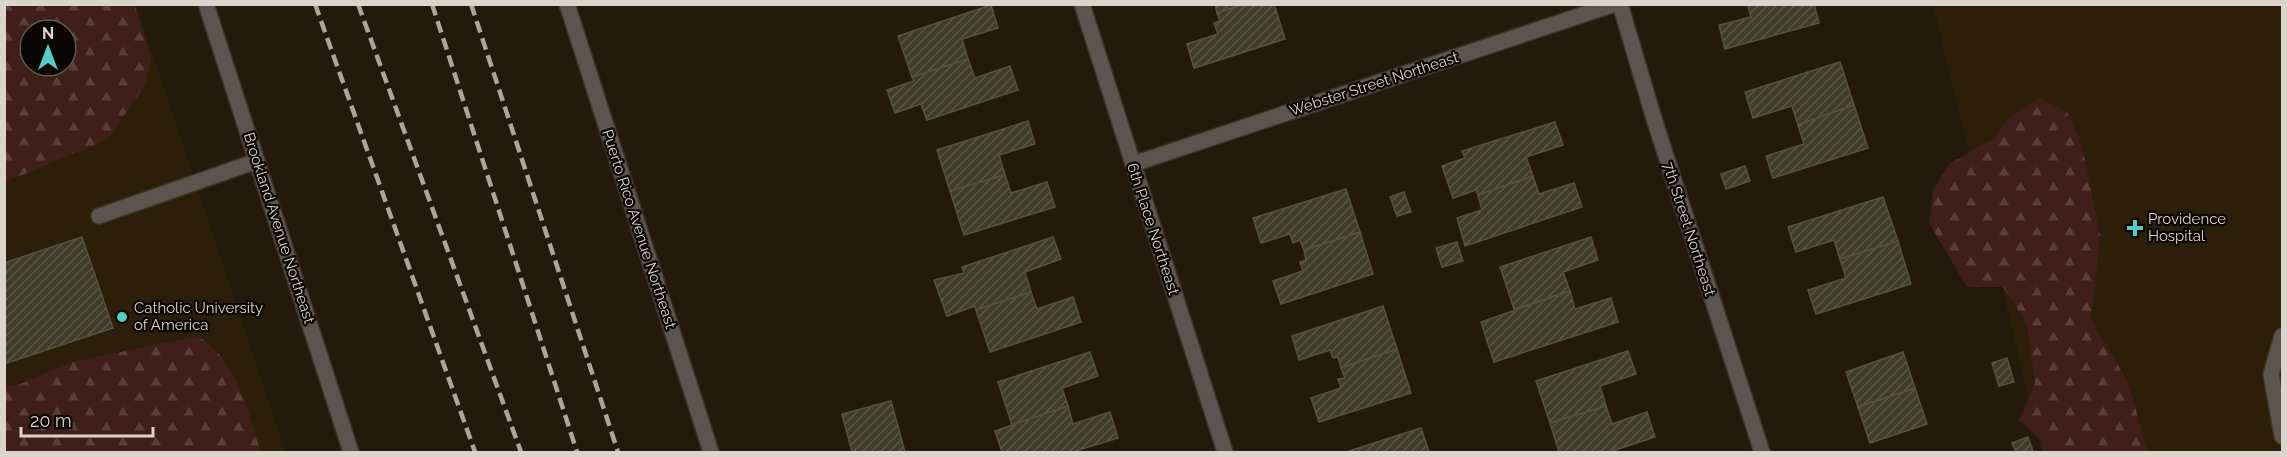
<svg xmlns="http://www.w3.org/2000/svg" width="2287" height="457" viewBox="0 0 2287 457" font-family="Raleway,sans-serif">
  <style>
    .built { fill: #2c1e09; fill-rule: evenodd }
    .forest { fill: url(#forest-firs); fill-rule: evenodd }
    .building { fill: url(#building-hatch); stroke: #565240; stroke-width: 1.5 }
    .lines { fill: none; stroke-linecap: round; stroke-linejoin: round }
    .service-casing { stroke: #3e3426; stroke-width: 18 }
    .minor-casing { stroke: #3e3426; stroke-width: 18 }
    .service { stroke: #5c544f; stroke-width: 15 }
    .minor { stroke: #5c544f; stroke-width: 15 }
    .rail { stroke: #aca59a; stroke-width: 4.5; stroke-dasharray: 12 6; stroke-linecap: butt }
    .poi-dot { fill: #54cdc8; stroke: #0a0602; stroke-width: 2 }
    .labels { text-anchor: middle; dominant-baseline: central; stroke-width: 4.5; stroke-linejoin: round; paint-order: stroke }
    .street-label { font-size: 15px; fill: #dbd4cb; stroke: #0a0602 }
    .poi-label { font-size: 15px; fill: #dbd4cb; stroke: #0a0602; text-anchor: start }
  </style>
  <defs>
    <pattern id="forest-firs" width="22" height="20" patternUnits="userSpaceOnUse" patternTransform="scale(1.5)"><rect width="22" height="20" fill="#401e1a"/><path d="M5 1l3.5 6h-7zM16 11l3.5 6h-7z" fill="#5b3e3a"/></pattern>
    <pattern id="building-hatch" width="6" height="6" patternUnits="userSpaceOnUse" patternTransform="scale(1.5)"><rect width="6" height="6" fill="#3f3c2a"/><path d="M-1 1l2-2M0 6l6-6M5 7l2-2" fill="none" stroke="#5a5748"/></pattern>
  </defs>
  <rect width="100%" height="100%" fill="#241a0b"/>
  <!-- built -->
  <g class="built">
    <path d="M 4,5 L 136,5 L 286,452 L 5,452 ZM 30,30 L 66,30 L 66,66 L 30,66 Z"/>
    <path d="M 1933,5 L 2282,5 L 2282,452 L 2042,452 Z"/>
  </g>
  <!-- forest -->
  <g class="forest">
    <path d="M 5,4 L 135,5 L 151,59 L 145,85 L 107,140 L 5,182 ZM 30,30 L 66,30 L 66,66 L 30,66 Z"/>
    <path d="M 2040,98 L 2067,112 L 2082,146 L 2100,235 L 2091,320 L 2128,382 L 2148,452 L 2043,452 L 2042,441 L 2019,420 L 2035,383 L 2027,324 L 2003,287 L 1967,287 L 1929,223 L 1933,190 L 1949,164 L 1994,138 L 2007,120 Z"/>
    <path d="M 198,336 C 240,364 246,407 261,452 L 5,452 L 5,386 L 20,384 L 73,362 Z"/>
  </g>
  <!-- building -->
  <g class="building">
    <path d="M 1215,4 L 1245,4 L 1217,13 Z"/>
    <path d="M 1245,4 L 1274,4 L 1285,39 L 1194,68 L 1187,44 L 1218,34 L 1214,23 L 1220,21 L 1217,13 Z"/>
    <path d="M 1754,4 L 1814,4 L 1819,23 L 1725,49 L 1719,25 L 1751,17 L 1748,7 Z"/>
    <path d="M 991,5 L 998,28 L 962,39 L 968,59 L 912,77 L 898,36 Z"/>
    <path d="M 968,59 L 975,78 L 1010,66 L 1018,90 L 927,120 L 921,104 L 895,113 L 887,90 L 914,81 L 912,77 Z"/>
    <path d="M 1840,62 L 1854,105 L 1798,125 L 1792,106 L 1753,118 L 1745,92 Z"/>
    <path d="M 1854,105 L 1868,148 L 1773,178 L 1766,156 L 1804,144 L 1798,125 Z"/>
    <path d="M 1028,121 L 1035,144 L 999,155 L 1005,175 L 950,191 L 937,150 Z"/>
    <path d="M 1555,122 L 1563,145 L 1526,157 L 1533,176 L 1478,195 L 1476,190 L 1453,198 L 1442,166 L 1465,158 L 1462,151 Z"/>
    <path d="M 1745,166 L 1750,181 L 1726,189 L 1721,174 Z"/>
    <path d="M 1005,175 L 1011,193 L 1047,182 L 1055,207 L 964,235 L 950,191 Z"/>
    <path d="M 1533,176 L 1539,194 L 1574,183 L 1582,207 L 1465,246 L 1457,218 L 1482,210 L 1478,195 Z"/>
    <path d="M 1346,189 L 1360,232 L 1304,250 L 1300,240 L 1293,243 L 1290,234 L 1261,243 L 1253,218 Z"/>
    <path d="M 1404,192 L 1411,212 L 1397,216 L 1390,197 Z"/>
    <path d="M 1883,197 L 1898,241 L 1840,259 L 1834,240 L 1796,252 L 1788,227 Z"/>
    <path d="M 1360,232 L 1373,274 L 1281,304 L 1273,281 L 1303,271 L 1300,262 L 1306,260 L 1304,250 Z"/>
    <path d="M 82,237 L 113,328 L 4,364 L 4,263 Z"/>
    <path d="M 1053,237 L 1061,259 L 1025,272 L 1031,292 L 976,310 L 975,306 L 947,316 L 934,280 L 964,273 L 962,267 Z"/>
    <path d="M 1591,237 L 1598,260 L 1563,272 L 1570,291 L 1514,309 L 1500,267 Z"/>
    <path d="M 1898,241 L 1911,284 L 1816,314 L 1808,290 L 1846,278 L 1840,259 Z"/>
    <path d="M 1457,242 L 1463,261 L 1442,267 L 1436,248 Z"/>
    <path d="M 1570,291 L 1575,309 L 1611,298 L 1618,322 L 1494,362 L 1481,322 Z"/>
    <path d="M 1031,292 L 1037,309 L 1073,297 L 1081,322 L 990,352 L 976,310 Z"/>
    <path d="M 1383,306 L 1397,349 L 1341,368 L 1338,357 L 1333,358 L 1330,350 L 1299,360 L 1292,336 Z"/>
    <path d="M 1397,349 L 1411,393 L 1319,422 L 1311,398 L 1341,388 L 1338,379 L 1345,378 L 1341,368 Z"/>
    <path d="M 1628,351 L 1636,374 L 1600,386 L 1606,406 L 1550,423 L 1536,381 Z"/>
    <path d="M 1090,352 L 1098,376 L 1062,388 L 1068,406 L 1012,425 L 998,382 Z"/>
    <path d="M 1903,352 L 1915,388 L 1858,407 L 1846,372 Z"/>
    <path d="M 2007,358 L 2014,382 L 1999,386 L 1992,363 Z"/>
    <path d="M 1915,388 L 1927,424 L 1870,443 L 1858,407 Z"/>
    <path d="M 891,401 L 905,452 L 852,452 L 842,414 Z"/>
    <path d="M 1068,406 L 1073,424 L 1110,412 L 1118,438 L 1072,452 L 1002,452 L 995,431 Z"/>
    <path d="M 1606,406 L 1612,424 L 1647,412 L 1655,437 L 1609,452 L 1559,452 L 1550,423 Z"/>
    <path d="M 1421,428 L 1429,452 L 1346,452 Z"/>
    <path d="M 2028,437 L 2033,451 L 2016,452 L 2012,443 Z"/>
  </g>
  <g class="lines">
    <defs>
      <g id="service">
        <path d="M 99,216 L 257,161"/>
        <path d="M 2282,336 L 2271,374 L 2282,436"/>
      </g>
      <g id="minor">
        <path d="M 206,4 L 351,452"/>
        <path d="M 567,4 L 711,452"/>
        <path d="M 1082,4 L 1225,452"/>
        <path d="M 1620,4 L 1655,122 L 1762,452"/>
        <path d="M 1133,164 L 1615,4"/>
      </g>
    </defs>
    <!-- service casing -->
    <use href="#service" class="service-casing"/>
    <!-- minor casing -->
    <use href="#minor" class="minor-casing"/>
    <!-- service -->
    <use href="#service" class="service"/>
    <!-- minor -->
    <use href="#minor" class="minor"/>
    <!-- rail -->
    <g class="rail">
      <path d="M 315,4 L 475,452"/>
      <path d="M 358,4 L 521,452"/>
      <path d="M 432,4 L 577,452"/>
      <path d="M 471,4 L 618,452"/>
    </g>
  </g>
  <!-- markers -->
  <g class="poi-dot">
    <path d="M2132 219h6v6h6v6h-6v6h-6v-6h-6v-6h6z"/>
    <circle cx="122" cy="317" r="6"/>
  </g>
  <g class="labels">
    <!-- street labels -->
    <g class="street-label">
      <text transform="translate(1374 84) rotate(-18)">Webster Street Northeast</text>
      <text transform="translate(279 228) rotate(72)">Brookland Avenue Northeast</text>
      <text transform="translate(639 229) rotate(72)">Puerto Rico Avenue Northeast</text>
      <text transform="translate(1153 229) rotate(72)">6th Place Northeast</text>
      <text transform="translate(1689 229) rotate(72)">7th Street Northeast</text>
    </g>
    <!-- poi labels -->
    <g class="poi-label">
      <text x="2148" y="219">Providence<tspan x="2148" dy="17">Hospital</tspan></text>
      <text x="134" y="308">Catholic University<tspan x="134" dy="17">of America</tspan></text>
    </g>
  </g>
  <!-- border -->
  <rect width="2287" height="457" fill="none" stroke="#dbd4cb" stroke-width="12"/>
  <!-- north arrow -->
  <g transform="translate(48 48)"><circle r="28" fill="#0a0602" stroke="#5e5852" stroke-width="1.5"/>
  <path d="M0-4.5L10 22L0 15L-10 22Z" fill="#54cdc8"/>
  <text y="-9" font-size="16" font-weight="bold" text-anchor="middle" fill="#dbd4cb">N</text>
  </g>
  <!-- scale -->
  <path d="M21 427v9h132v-9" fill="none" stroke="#dbd4cb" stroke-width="3"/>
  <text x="30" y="427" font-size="18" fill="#dbd4cb" stroke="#0a0602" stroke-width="4.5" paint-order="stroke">20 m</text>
</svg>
